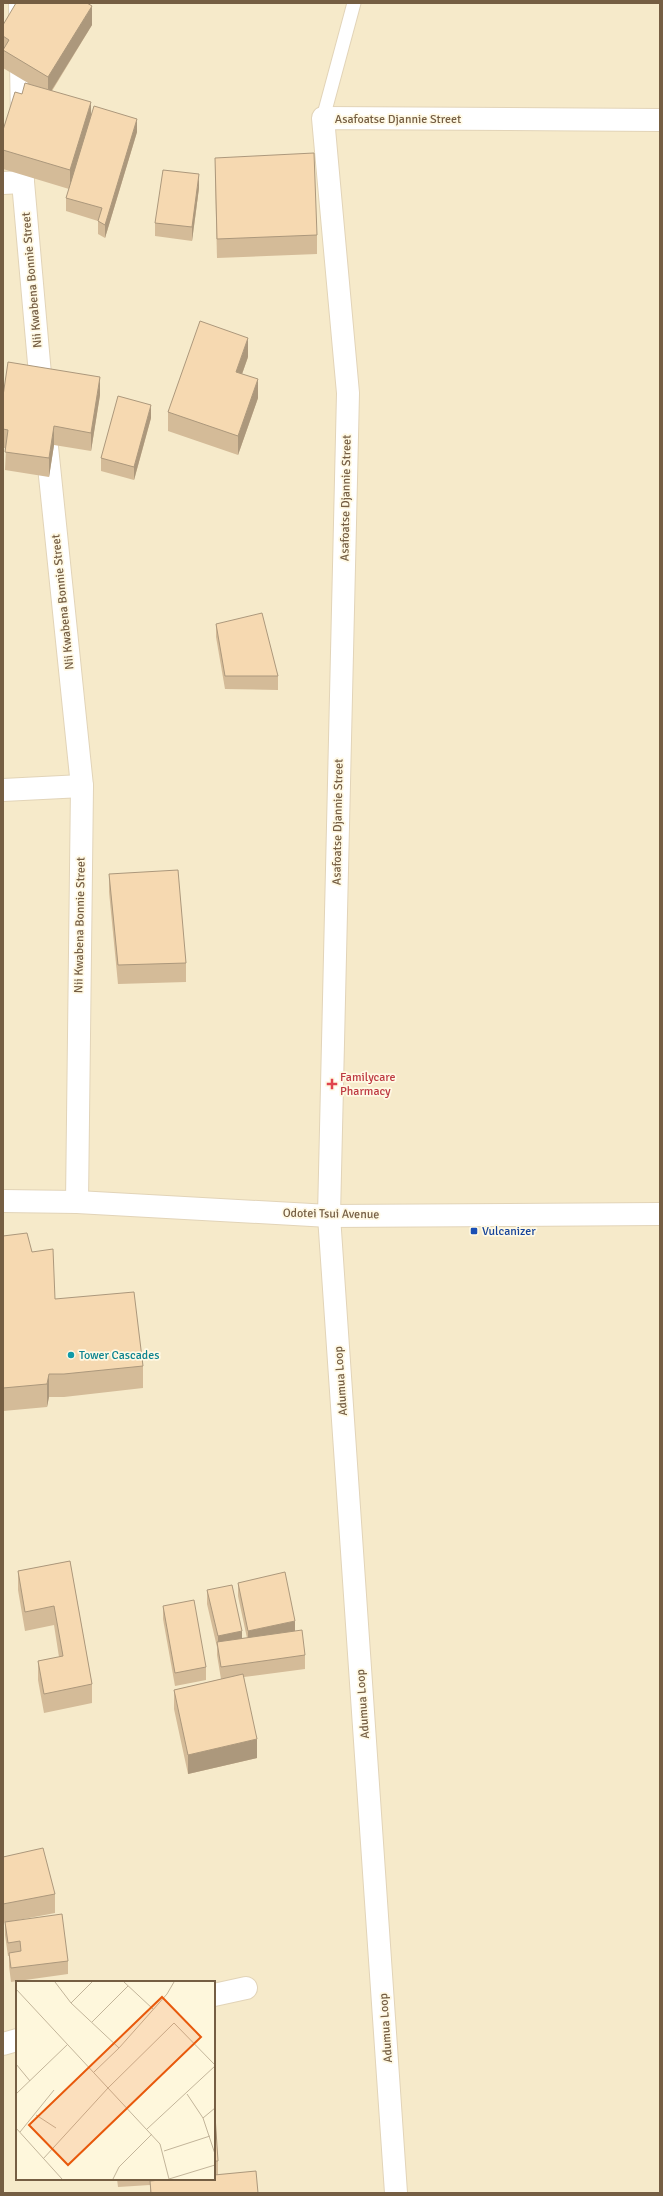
<svg xmlns="http://www.w3.org/2000/svg" width="663" height="2196" viewBox="0 0 663 2196" font-family="Signika,sans-serif">
  <style>
    .residential { fill: #f6eaca; fill-rule: evenodd }
    .lines { fill: none; stroke-linecap: round; stroke-linejoin: round }
    .service-casing { stroke: #e2d4b8; stroke-width: 15 }
    .minor-casing { stroke: #e2d4b8; stroke-width: 24 }
    .service { stroke: #fff; stroke-width: 13 }
    .minor { stroke: #fff; stroke-width: 22 }
    .wall { fill: #d4bb98 }
    .shaded-wall { fill: #ac987c }
    .building { fill: #f6d9b1; stroke: #ac987c }
    .health-dot { fill: #e0444e; stroke: #fff9e4; stroke-width: 1.5 }
    .transit-dot { fill: #1a4fb4; stroke: #fff9e4; stroke-width: 1.5 }
    .culture-dot { fill: #0f9aa8; stroke: #fff9e4; stroke-width: 1.5 }
    .labels { text-anchor: middle; dominant-baseline: central; stroke-width: 3.5; stroke-linejoin: round; paint-order: stroke }
    .street-label { font-size: 12px; fill: #755e43; stroke: #fff9e4 }
    .health-label { font-size: 12px; fill: #be3a42; stroke: #fff9e4; text-anchor: start }
    .transit-label { font-size: 12px; fill: #164399; stroke: #fff9e4; text-anchor: start }
    .culture-label { font-size: 12px; fill: #0d838f; stroke: #fff9e4; text-anchor: start }
    .inset-road { fill: none; stroke: #c3b59a; stroke-width: 1 }
    .view { fill: #e8590c; fill-opacity: 0.15; stroke: #e8590c; stroke-width: 2 }
    .inset-edge { fill: none; stroke: #755e43; stroke-width: 2 }
  </style>
  <rect width="100%" height="100%" fill="#fef7dc"/>
  <!-- residential -->
  <path class="residential" d="M 3,3 L 660,3 L 660,2193 L 3,2193 ZM 17,1982 L 214,1982 L 214,2179 L 17,2179 Z"/>
  <g class="lines">
    <defs>
      <path id="service" d="M 323,118 L 354,3"/>
      <g id="minor">
        <path d="M 20,3 L 23,182 L 42,397"/>
        <path d="M 3,183 L 23,182"/>
        <path d="M 47,447 L 82,786 L 77,1202"/>
        <path d="M 3,790 L 82,786"/>
        <path d="M 3,1201 L 77,1202 L 329,1216 L 660,1214"/>
        <path d="M 214,1995 L 246,1988"/>
        <path d="M 3,2044 L 17,2040"/>
        <path d="M 396,2193 L 329,1216 L 348,393 L 323,118 L 660,120"/>
      </g>
    </defs>
    <!-- service casing -->
    <use href="#service" class="service-casing"/>
    <!-- minor casing -->
    <use href="#minor" class="minor-casing"/>
    <!-- service -->
    <use href="#service" class="service"/>
    <!-- minor -->
    <use href="#minor" class="minor"/>
  </g>
  <!-- wall -->
  <g class="wall">
    <path d="M 3,25 L 92,25 L 52,91 L 91,116 L 137,132 L 105,238 L 98,234 L 98,221 L 66,211 L 66,198 L 69,189 L 3,169 L 3,130 L 28,83 L 3,68 Z"/>
    <path d="M 215,158 L 317,235 L 317,254 L 217,258 L 215,176 Z"/>
    <path d="M 199,188 L 192,241 L 155,236 L 155,223 Z"/>
    <path d="M 248,357 L 242,374 L 258,398 L 238,455 L 168,431 L 168,412 Z"/>
    <path d="M 100,395 L 91,451 L 54,445 L 49,477 L 5,470 L 6,448 L 3,448 L 3,396 Z"/>
    <path d="M 151,418 L 134,480 L 101,471 L 101,458 Z"/>
    <path d="M 216,624 L 278,676 L 278,690 L 225,689 L 216,637 Z"/>
    <path d="M 109,874 L 186,963 L 186,982 L 118,984 L 109,892 Z"/>
    <path d="M 3,1236 L 32,1252 L 55,1299 L 143,1366 L 143,1388 L 64,1397 L 49,1397 L 47,1407 L 3,1411 Z"/>
    <path d="M 70,1561 L 92,1684 L 92,1703 L 44,1713 L 38,1680 L 38,1661 L 59,1657 L 54,1625 L 25,1631 L 18,1590 L 18,1571 Z"/>
    <path d="M 238,1583 L 295,1631 L 305,1655 L 305,1669 L 244,1677 L 257,1758 L 188,1774 L 174,1709 L 174,1690 L 221,1679 L 217,1655 L 217,1647 L 207,1604 L 207,1590 L 242,1638 L 247,1638 L 238,1596 Z"/>
    <path d="M 163,1606 L 206,1667 L 206,1680 L 175,1686 L 163,1619 Z"/>
    <path d="M 3,1857 L 55,1894 L 55,1913 L 8,1922 L 68,1961 L 68,1974 L 11,1982 L 9,1966 L 9,1956 L 8,1956 L 5,1935 L 5,1922 L 3,1923 Z"/>
    <path d="M 214,2100 L 218,2161 L 218,2174 L 258,2193 L 150,2193 L 150,2185 L 118,2187 L 117,2179 L 214,2179 Z"/>
  </g>
  <!-- shaded-wall -->
  <g class="shaded-wall">
    <path d="M 92,6 L 92,25 L 48,96 L 48,77 Z"/>
    <path d="M 91,102 L 91,121 L 70,189 L 70,170 Z"/>
    <path d="M 137,119 L 137,132 L 105,238 L 105,225 Z"/>
    <path d="M 199,174 L 199,188 L 192,241 L 192,227 Z"/>
    <path d="M 248,338 L 248,357 L 236,391 L 236,372 Z"/>
    <path d="M 100,377 L 100,395 L 91,451 L 91,433 Z"/>
    <path d="M 258,379 L 258,398 L 238,455 L 238,436 Z"/>
    <path d="M 151,405 L 151,418 L 134,480 L 134,467 Z"/>
    <path d="M 54,426 L 54,445 L 49,477 L 49,458 Z"/>
    <path d="M 49,1374 L 49,1397 L 47,1407 L 47,1384 Z"/>
    <path d="M 295,1621 L 295,1634 L 248,1645 L 248,1631 Z"/>
    <path d="M 242,1631 L 242,1644 L 218,1646 L 218,1636 Z"/>
    <path d="M 257,1739 L 257,1758 L 188,1774 L 188,1755 Z"/>
  </g>
  <!-- building -->
  <g class="building">
    <path d="M 16,3 L 87,3 L 92,6 L 48,77 L 3,50 L 9,40 L 3,36 L 3,25 Z"/>
    <path d="M 25,83 L 91,102 L 70,170 L 3,150 L 3,130 L 15,92 L 22,94 Z"/>
    <path d="M 94,106 L 137,119 L 105,225 L 98,221 L 102,208 L 66,198 Z"/>
    <path d="M 314,153 L 317,235 L 217,239 L 215,158 Z"/>
    <path d="M 163,170 L 199,174 L 192,227 L 155,223 Z"/>
    <path d="M 200,321 L 248,338 L 236,372 L 258,379 L 238,436 L 168,412 Z"/>
    <path d="M 8,362 L 100,377 L 91,433 L 54,426 L 49,458 L 5,452 L 8,430 L 3,429 L 3,396 Z"/>
    <path d="M 118,396 L 151,405 L 134,467 L 101,458 Z"/>
    <path d="M 262,613 L 278,676 L 225,676 L 216,624 Z"/>
    <path d="M 178,870 L 186,963 L 118,965 L 109,874 Z"/>
    <path d="M 27,1233 L 32,1252 L 53,1249 L 55,1299 L 134,1292 L 143,1366 L 64,1374 L 49,1374 L 47,1384 L 3,1388 L 3,1236 Z"/>
    <path d="M 70,1561 L 92,1684 L 44,1694 L 38,1661 L 63,1656 L 54,1606 L 25,1612 L 18,1571 Z"/>
    <path d="M 285,1572 L 295,1621 L 248,1631 L 238,1583 Z"/>
    <path d="M 232,1585 L 242,1631 L 218,1636 L 207,1590 Z"/>
    <path d="M 194,1600 L 206,1667 L 175,1673 L 163,1606 Z"/>
    <path d="M 302,1630 L 305,1655 L 221,1667 L 217,1642 Z"/>
    <path d="M 243,1674 L 257,1739 L 188,1755 L 174,1690 Z"/>
    <path d="M 43,1848 L 55,1894 L 3,1904 L 3,1857 Z"/>
    <path d="M 62,1914 L 68,1961 L 11,1968 L 9,1953 L 21,1951 L 20,1941 L 8,1943 L 5,1922 Z"/>
    <path d="M 214,2100 L 218,2161 L 214,2161 Z"/>
    <path d="M 256,2171 L 258,2193 L 151,2193 L 150,2181 L 170,2179 L 214,2179 L 214,2175 Z"/>
  </g>
  <!-- markers -->
  <path class="health-dot" d="M330 1078h4v4h4v4h-4v4h-4v-4h-4v-4h4z"/>
  <rect class="transit-dot" x="470" y="1227" width="8" height="8" rx="2"/>
  <circle class="culture-dot" cx="71" cy="1355" r="4"/>
  <g class="labels">
    <!-- street labels -->
    <g class="street-label">
      <text x="398" y="119">Asafoatse Djannie Street</text>
      <text transform="translate(32 280) rotate(-95)">Nii Kwabena Bonnie Street</text>
      <text transform="translate(346 498) rotate(-89)">Asafoatse Djannie Street</text>
      <text transform="translate(63 602) rotate(-96)">Nii Kwabena Bonnie Street</text>
      <text transform="translate(338 822) rotate(-89)">Asafoatse Djannie Street</text>
      <text transform="translate(80 925) rotate(-89)">Nii Kwabena Bonnie Street</text>
      <text transform="translate(331 1214) rotate(1)">Odotei Tsui Avenue</text>
      <text transform="translate(341 1381) rotate(-94)">Adumua Loop</text>
      <text transform="translate(363 1704) rotate(-94)">Adumua Loop</text>
      <text transform="translate(386 2028) rotate(-94)">Adumua Loop</text>
    </g>
    <!-- health labels -->
    <g class="health-label">
      <text x="340" y="1077">Familycare<tspan x="340" dy="14">Pharmacy</tspan></text>
    </g>
    <!-- transit labels -->
    <g class="transit-label">
      <text x="482" y="1231">Vulcanizer</text>
    </g>
    <!-- culture labels -->
    <g class="culture-label">
      <text x="79" y="1355">Tower Cascades</text>
    </g>
  </g>
  <!-- overview -->
  <g transform="translate(16 1981)">
    <rect width="199" height="199" fill="#fef7dc"/>
    <path class="inset-road" d="M 39,1 L 55,22 L 103,67M 108,1 L 137,28M 0,8 L 144,163 L 153,198M 55,22 L 76,1M 76,41 L 112,5M 0,83 L 14,100M 78,91 L 103,67 L 151,13 L 158,1M 0,113 L 52,63M 171,113 L 187,137 L 199,173M 20,134 L 40,147M 187,137 L 199,127M 0,147 L 46,198M 131,148 L 199,85M 4,151 L 38,109M 148,170 L 194,155M 27,178 L 92,107 L 158,42 L 199,84M 97,198 L 103,186 L 136,153M 153,198 L 199,184"/>
    <path class="view" d="M 146,16 L 185,56 L 52,184 L 13,144 Z"/>
    <rect width="199" height="199" class="inset-edge"/>
  </g>
  <!-- border -->
  <rect width="663" height="2196" fill="none" stroke="#755e43" stroke-width="8"/>
</svg>
